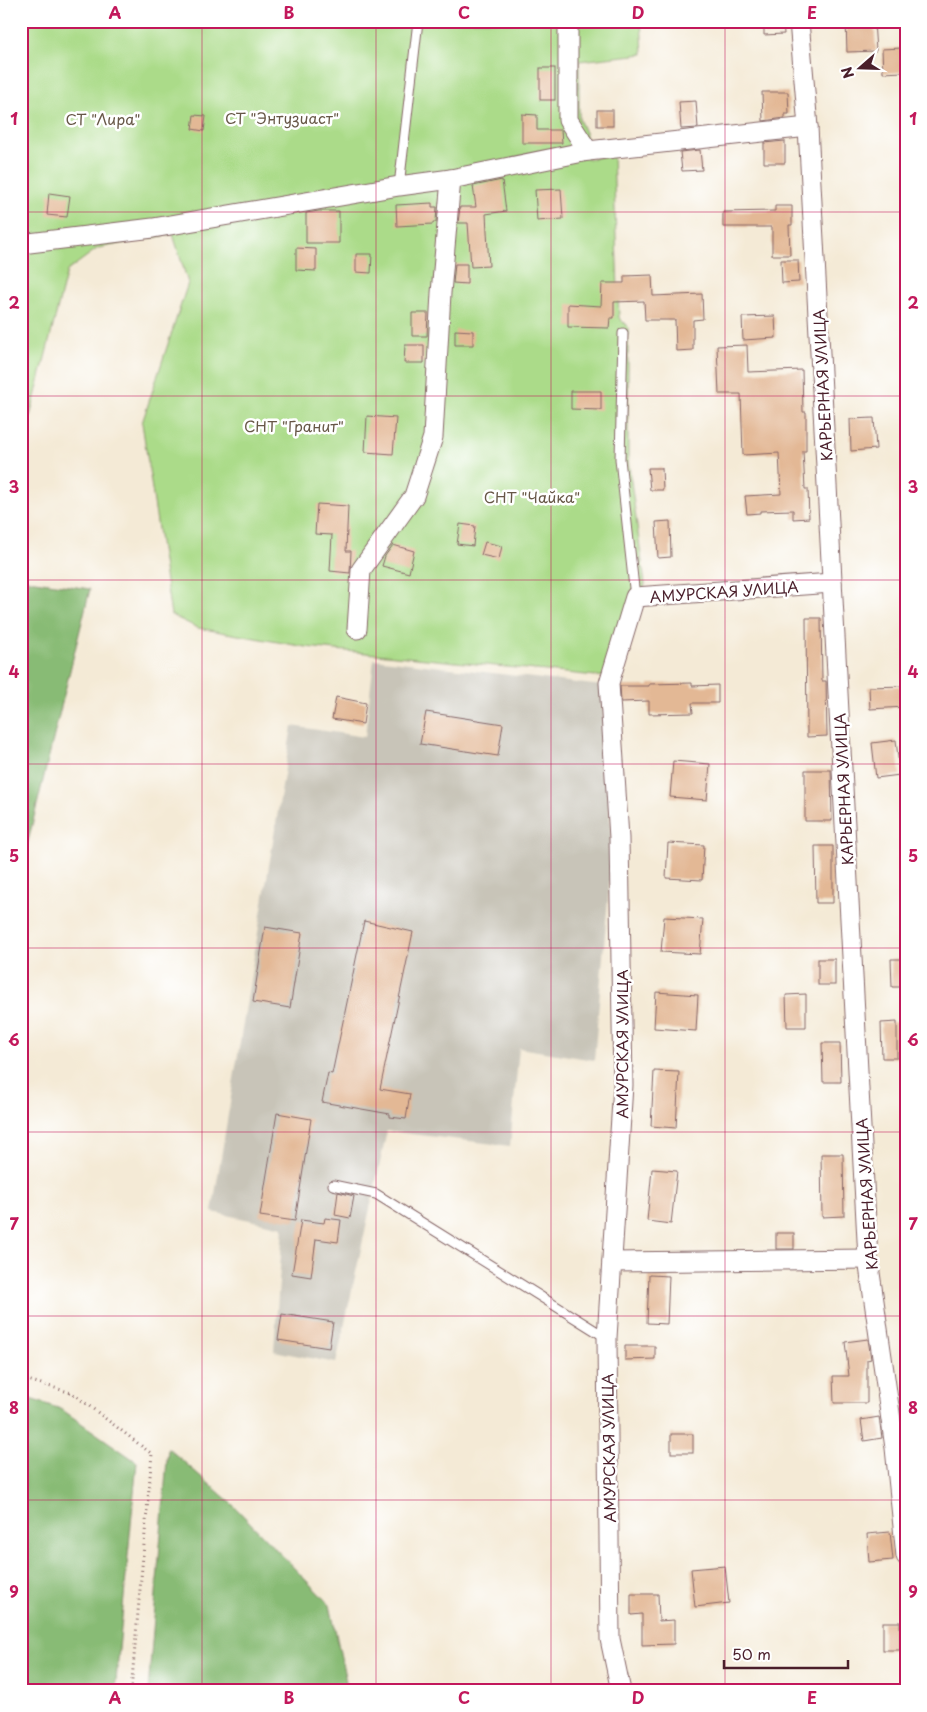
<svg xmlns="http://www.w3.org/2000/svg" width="927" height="1712" viewBox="0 0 927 1712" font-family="'Playpen Sans',sans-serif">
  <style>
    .industrial { fill: #c8c4b8 }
    .green { fill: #abdb89; stroke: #7a7d5a }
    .forest { fill: #88bb75; stroke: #696d50 }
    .building { fill: #e3b895 }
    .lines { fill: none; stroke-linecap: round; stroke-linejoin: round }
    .service-casing { stroke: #866667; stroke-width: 11 }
    .minor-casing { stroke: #866667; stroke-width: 21 }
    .path { stroke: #866667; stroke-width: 3; stroke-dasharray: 1 4; stroke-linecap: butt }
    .service { stroke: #fff; stroke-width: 9 }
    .minor { stroke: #fff; stroke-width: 19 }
    .grid { fill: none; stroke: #c2185b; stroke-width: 1; stroke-opacity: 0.55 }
    .labels { text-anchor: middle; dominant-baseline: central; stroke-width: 5; stroke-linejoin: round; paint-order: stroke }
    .park-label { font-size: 15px; fill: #675747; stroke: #fff }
    .street-label { font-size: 15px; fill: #4a1f2b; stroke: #fff }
    .neatline { fill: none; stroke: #c2185b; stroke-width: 2 }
    .grid-label { font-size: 16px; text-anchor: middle; font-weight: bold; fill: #c2185b }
  </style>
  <rect width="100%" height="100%" fill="#fff"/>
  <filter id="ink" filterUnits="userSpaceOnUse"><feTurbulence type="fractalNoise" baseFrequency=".02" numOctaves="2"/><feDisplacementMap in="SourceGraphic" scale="10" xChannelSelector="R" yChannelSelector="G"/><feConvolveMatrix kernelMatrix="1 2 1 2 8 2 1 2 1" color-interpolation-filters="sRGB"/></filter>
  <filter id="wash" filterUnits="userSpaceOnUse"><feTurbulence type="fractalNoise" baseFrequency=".0096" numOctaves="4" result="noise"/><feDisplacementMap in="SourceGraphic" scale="20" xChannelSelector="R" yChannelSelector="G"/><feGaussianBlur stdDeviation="1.12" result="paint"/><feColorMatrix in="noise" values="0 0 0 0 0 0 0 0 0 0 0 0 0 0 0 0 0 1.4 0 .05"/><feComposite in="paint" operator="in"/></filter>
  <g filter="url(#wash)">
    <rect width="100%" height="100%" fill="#f4ead6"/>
    <!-- industrial -->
    <path class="industrial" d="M 374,659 L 602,686 L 612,853 L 594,1060 L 519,1048 L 510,1146 L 387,1131 L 336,1363 L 274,1351 L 283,1227 L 212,1212 L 292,726 L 365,737 Z"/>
    <!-- green -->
    <path class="green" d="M 21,21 L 641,21 L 643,54 L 579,61 L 579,119 L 586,135 L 587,159 L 613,155 L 619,318 L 628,327 L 628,460 L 645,584 L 616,678 L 306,647 L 198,628 L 171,615 L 142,423 L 188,283 L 173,234 L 98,248 L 67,271 L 21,452 Z"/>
    <!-- forest -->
    <g class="forest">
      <path d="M 21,579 L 90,589 L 21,870 Z"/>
      <path d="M 21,1396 L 61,1409 L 137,1462 L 115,1691 L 21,1691 Z"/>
      <path d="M 168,1448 L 230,1502 L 330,1605 L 348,1691 L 148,1691 Z"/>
    </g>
    <g id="blocks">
      <!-- building -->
      <g class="building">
        <path d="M 764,21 L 783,21 L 784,34 L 764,35 Z"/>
        <path d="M 846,21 L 874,21 L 876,51 L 847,52 Z"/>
        <path d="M 902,48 L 903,72 L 883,73 L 882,49 Z"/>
        <rect x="540" y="68" width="15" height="32"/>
        <path d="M 762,92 L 788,92 L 789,114 L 785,114 L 785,118 L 763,121 Z"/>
        <path d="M 696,101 L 698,128 L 681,129 L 679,102 Z"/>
        <rect x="597" y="110" width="16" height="16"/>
        <path d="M 522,114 L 537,115 L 537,130 L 561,130 L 562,143 L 522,143 Z"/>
        <path d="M 194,115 L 206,116 L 204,131 L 192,129 Z"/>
        <path d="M 785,141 L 785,163 L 764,163 L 764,143 Z"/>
        <path d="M 700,150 L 702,170 L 682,171 L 680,152 Z"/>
        <path d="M 502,180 L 506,211 L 486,214 L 489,266 L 471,267 L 468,223 L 458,223 L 460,207 L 476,207 L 473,186 Z"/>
        <path d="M 561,189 L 563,219 L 537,221 L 535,190 Z"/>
        <path d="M 49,193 L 70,196 L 67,217 L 47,215 Z"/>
        <path d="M 432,203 L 432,207 L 437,207 L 436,222 L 433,222 L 433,224 L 397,226 L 396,205 Z"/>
        <path d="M 775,206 L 792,206 L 792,225 L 789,225 L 790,255 L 772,255 L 772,227 L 723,227 L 723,212 L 775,211 Z"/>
        <path d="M 319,211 L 339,211 L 339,243 L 306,243 L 306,213 Z"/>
        <path d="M 296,248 L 316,249 L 316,271 L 296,270 Z"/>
        <path d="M 356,254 L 372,254 L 371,273 L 356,272 Z"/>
        <path d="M 781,260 L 798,260 L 799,282 L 782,283 Z"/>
        <path d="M 455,264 L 467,264 L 467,284 L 453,283 Z"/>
        <path d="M 652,275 L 653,296 L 702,294 L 703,319 L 693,320 L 693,350 L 676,351 L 675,320 L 645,320 L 644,301 L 614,302 L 614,318 L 610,318 L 609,328 L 568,327 L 568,304 L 601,306 L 602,283 L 624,283 L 624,276 Z"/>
        <path d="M 412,313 L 428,313 L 427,336 L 412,336 Z"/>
        <path d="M 775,316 L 776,338 L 743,340 L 742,317 Z"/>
        <path d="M 455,330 L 473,331 L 473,345 L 455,345 Z"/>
        <path d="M 405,345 L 424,345 L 424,363 L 404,363 Z"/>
        <path d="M 747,345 L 748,372 L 802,370 L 803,412 L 806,412 L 806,451 L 803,451 L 805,489 L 808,489 L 809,518 L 793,519 L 793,510 L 760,511 L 760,513 L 747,514 L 745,496 L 781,494 L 779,453 L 743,455 L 741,394 L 719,394 L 717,346 Z"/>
        <path d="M 571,391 L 601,391 L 601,410 L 571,409 Z"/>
        <path d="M 367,416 L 396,418 L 393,454 L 365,452 Z"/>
        <path d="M 874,418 L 876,449 L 851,451 L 850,419 Z"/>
        <path d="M 648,468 L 662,468 L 663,490 L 650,490 Z"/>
        <path d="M 317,504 L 348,506 L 346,551 L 351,551 L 350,573 L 330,571 L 332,535 L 315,534 Z"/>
        <path d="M 670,521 L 671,557 L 658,558 L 656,522 Z"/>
        <path d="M 460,524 L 475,526 L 473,546 L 457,544 Z"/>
        <path d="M 485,542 L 502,546 L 499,559 L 481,555 Z"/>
        <path d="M 393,545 L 414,551 L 409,573 L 382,566 L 385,556 Z"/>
        <path d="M 806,618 L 821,618 L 822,681 L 826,681 L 827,736 L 807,737 Z"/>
        <path d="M 692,683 L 692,686 L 718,685 L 718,703 L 692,703 L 693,713 L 649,714 L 649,701 L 621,702 L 620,686 L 649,686 L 649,684 Z"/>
        <path d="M 904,686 L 905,707 L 870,709 L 869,687 Z"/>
        <path d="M 336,697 L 366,703 L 363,724 L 332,719 Z"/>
        <path d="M 426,712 L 503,724 L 498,756 L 420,744 Z"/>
        <path d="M 896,740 L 900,775 L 876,778 L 872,743 Z"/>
        <path d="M 673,761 L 710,764 L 707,800 L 670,797 Z"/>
        <path d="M 805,770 L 831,770 L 832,821 L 805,821 Z"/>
        <path d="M 668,843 L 704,845 L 702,880 L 666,878 Z"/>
        <path d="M 815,846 L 833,846 L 833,903 L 816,903 Z"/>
        <path d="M 664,917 L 703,919 L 700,954 L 661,952 Z"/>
        <path d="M 364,921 L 413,932 L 380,1089 L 410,1094 L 406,1119 L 390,1117 L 390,1114 L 322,1102 L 328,1073 L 332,1074 Z"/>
        <path d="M 265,927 L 302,933 L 290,1008 L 253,1002 Z"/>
        <rect x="818" y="959" width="17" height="26"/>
        <path d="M 891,959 L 906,959 L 906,987 L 892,987 Z"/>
        <path d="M 656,992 L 698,995 L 696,1031 L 654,1028 Z"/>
        <path d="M 806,994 L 806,1027 L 787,1027 L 786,995 Z"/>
        <path d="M 897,1022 L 897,1058 L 882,1058 L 881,1023 Z"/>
        <path d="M 822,1043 L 840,1043 L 841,1082 L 823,1082 Z"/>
        <path d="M 654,1071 L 679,1072 L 676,1128 L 651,1126 Z"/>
        <path d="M 277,1113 L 311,1119 L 295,1221 L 260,1216 Z"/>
        <path d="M 821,1154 L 843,1154 L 844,1216 L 822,1217 Z"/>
        <path d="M 652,1169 L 677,1171 L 671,1224 L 647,1221 Z"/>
        <path d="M 338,1192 L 354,1196 L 350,1218 L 335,1215 Z"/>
        <path d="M 325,1218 L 341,1220 L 338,1242 L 316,1239 L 311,1277 L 292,1274 L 301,1220 L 324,1223 Z"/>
        <rect x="776" y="1233" width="18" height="16"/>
        <path d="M 649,1275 L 669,1276 L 667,1324 L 647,1323 Z"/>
        <path d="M 282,1314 L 333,1322 L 329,1348 L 278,1340 Z"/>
        <path d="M 868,1339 L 871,1359 L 867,1360 L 867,1403 L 834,1403 L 833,1376 L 849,1376 L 845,1342 Z"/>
        <path d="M 625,1346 L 655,1346 L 655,1359 L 625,1360 Z"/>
        <path d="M 879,1417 L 882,1438 L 864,1441 L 861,1420 Z"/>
        <rect x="671" y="1434" width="22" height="19"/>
        <path d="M 890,1532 L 893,1560 L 869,1562 L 867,1534 Z"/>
        <path d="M 725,1566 L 729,1603 L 695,1607 L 691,1569 Z"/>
        <path d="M 631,1594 L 658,1594 L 659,1621 L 674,1620 L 674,1644 L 642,1645 L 642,1614 L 631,1615 Z"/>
        <rect x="883" y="1622" width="17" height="28"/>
      </g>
    </g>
  </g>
  <g filter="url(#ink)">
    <use href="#blocks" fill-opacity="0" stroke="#866667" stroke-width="1"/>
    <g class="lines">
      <defs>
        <g id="service">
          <path d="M 399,186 L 418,21"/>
          <path d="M 623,333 L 620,459 L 635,597"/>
          <path d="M 333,1185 L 376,1194 L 607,1338"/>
        </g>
        <g id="minor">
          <path d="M 568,21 L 568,120 L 588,151"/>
          <path d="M 799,21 L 808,127 L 868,1259 L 895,1448 L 906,1556"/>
          <path d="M 21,244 L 153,228 L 399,186 L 451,179 L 588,151 L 808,127"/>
          <path d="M 357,629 L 361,570 L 414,496 L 433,437 L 441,293 L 451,179"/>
          <path d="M 612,1262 L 868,1259"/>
          <path d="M 621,1691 L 610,1639 L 607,1338 L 623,1085 L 619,838 L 609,683 L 635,597 L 832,583"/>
        </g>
      </defs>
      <!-- service casing -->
      <use href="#service" class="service-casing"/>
      <!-- minor casing -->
      <use href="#minor" class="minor-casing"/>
      <!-- path -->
      <path class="path" d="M 21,1378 L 72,1393 L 152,1454 L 131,1691"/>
      <!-- service -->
      <use href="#service" class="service"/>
      <!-- minor -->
      <use href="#minor" class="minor"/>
    </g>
  </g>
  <!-- grid -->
  <path class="grid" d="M 202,21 L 202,1691M 376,21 L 376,1691M 551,21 L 551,1691M 725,21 L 725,1691M 21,212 L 906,212M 21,396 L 906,396M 21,580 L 906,580M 21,764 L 906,764M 21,948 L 906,948M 21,1132 L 906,1132M 21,1316 L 906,1316M 21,1500 L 906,1500"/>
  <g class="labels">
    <!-- park labels -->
    <g class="park-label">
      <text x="282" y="117">СТ "Энтузиаст"</text>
      <text x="103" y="118">СТ "Лира"</text>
      <text x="294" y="425">СНТ "Гранит"</text>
      <text x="532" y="496">СНТ "Чайка"</text>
    </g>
    <!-- street labels -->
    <g class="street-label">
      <text transform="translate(822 385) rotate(-93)">КАРЬЕРНАЯ УЛИЦА</text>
      <text transform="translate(724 591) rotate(-4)">АМУРСКАЯ УЛИЦА</text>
      <text transform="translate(843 789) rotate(-93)">КАРЬЕРНАЯ УЛИЦА</text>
      <text transform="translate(621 1044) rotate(-90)">АМУРСКАЯ УЛИЦА</text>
      <text transform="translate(866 1194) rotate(-94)">КАРЬЕРНАЯ УЛИЦА</text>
      <text transform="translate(608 1448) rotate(-91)">АМУРСКАЯ УЛИЦА</text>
    </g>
  </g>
  <!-- margin -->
  <rect width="927" height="1712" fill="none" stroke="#fff" stroke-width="55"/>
  <!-- north arrow -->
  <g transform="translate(860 68) rotate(250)" stroke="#ffffff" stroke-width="4" paint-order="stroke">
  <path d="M0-4L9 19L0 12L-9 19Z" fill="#4a1f2b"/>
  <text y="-8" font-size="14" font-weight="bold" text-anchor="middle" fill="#4a1f2b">N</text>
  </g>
  <!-- scale -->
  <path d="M724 1660v8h124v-8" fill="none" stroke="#4a1f2b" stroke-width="2.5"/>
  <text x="732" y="1660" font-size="15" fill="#4a1f2b" stroke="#ffffff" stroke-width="4" paint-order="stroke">50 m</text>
  <rect x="28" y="28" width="872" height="1656" class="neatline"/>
  <g class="grid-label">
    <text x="115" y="19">A</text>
    <text x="289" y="19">B</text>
    <text x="464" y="19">C</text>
    <text x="638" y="19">D</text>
    <text x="812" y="19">E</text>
    <text x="14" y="125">1</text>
    <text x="913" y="125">1</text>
    <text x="14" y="309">2</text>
    <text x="913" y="309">2</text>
    <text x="14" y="493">3</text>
    <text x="913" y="493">3</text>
    <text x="14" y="678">4</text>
    <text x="913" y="678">4</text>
    <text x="14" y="862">5</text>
    <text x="913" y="862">5</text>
    <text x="14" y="1046">6</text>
    <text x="913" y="1046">6</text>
    <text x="14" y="1230">7</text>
    <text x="913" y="1230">7</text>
    <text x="14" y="1414">8</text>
    <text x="913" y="1414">8</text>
    <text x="14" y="1598">9</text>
    <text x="913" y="1598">9</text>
    <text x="115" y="1704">A</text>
    <text x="289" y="1704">B</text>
    <text x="464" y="1704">C</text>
    <text x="638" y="1704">D</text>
    <text x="812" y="1704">E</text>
  </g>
</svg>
